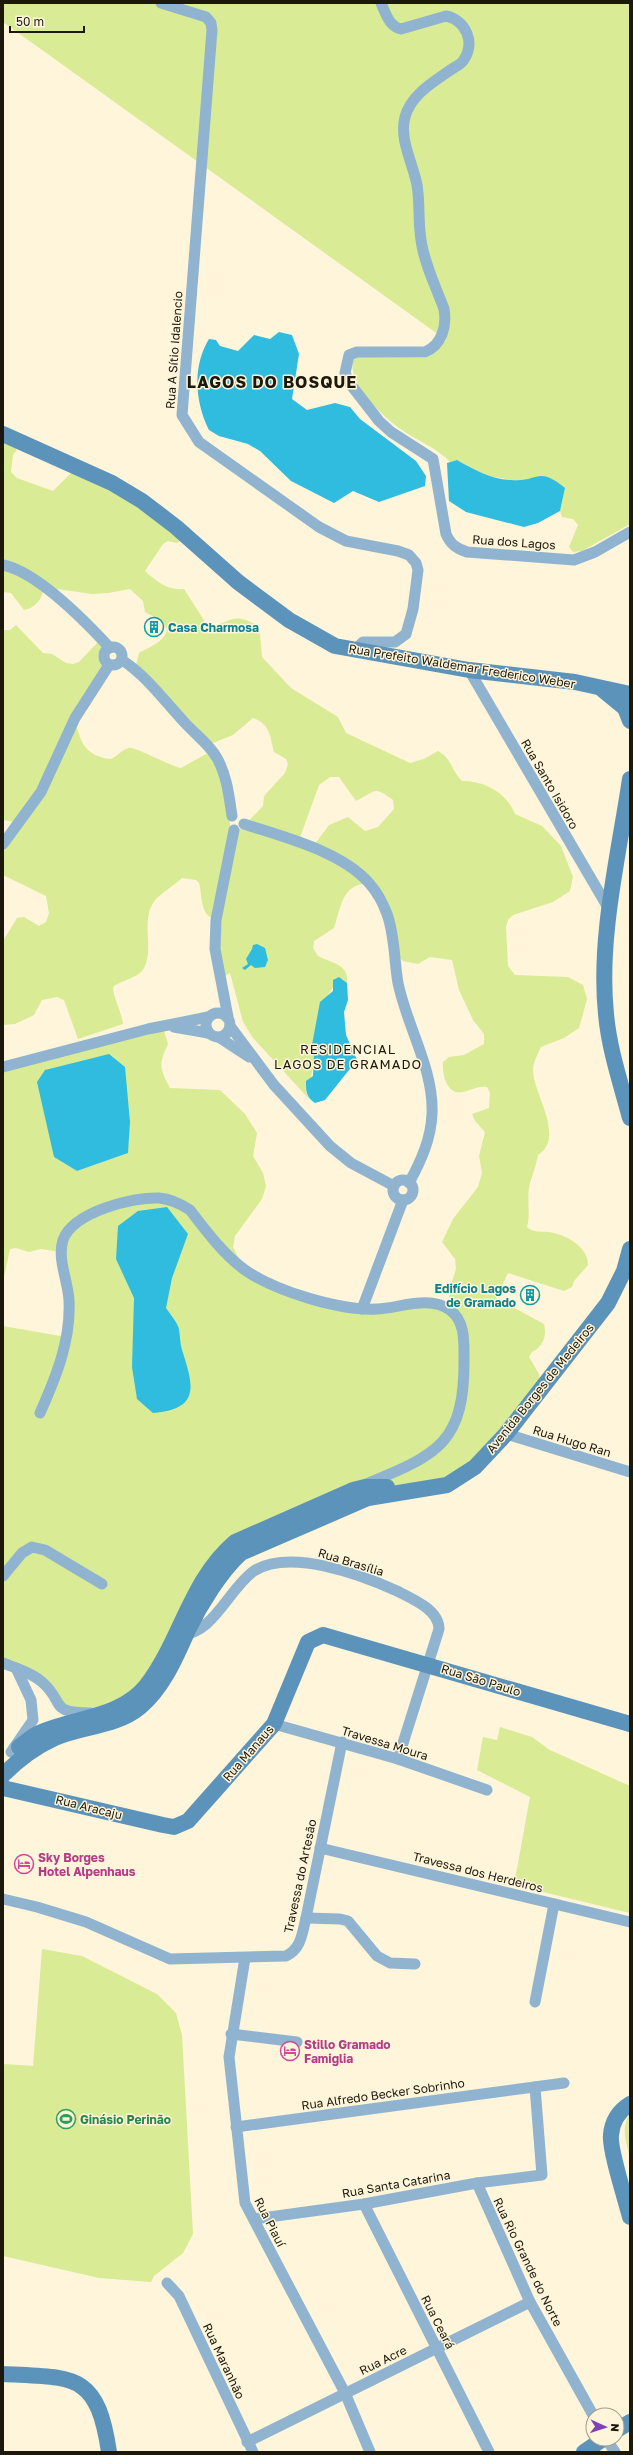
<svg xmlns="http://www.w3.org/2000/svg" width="633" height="2455" viewBox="0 0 633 2455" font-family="'Golos Text',sans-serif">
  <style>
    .green { fill: #d9eb94; fill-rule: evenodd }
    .water { fill: #30bcde }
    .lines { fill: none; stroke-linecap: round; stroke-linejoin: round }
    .street { stroke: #90b4cf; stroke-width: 11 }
    .secondary { stroke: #5c93bb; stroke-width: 16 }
    .labels { text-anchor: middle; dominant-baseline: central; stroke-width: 3; stroke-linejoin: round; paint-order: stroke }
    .street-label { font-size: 12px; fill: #1c180c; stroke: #fef5da }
    .culture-label { font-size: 12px; font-weight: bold; fill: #0d838f; stroke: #fef5da; text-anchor: start }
    .hotel-label { font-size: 12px; font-weight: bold; fill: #b23c85; stroke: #fef5da; text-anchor: start }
    .leisure-label { font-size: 12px; font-weight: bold; fill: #27864d; stroke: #fef5da; text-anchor: start }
    .neighbourhood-label { font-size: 13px; letter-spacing: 1px; fill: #1c180c; stroke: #fef5da }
    .district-label { font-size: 16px; font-weight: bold; letter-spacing: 1px; fill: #1c180c; stroke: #fef5da }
  </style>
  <rect width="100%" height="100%" fill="#fef5da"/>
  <!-- green -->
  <g class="green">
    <path d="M 3,3 L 630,3 L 630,524 L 582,551 L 573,552 L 569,547 L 578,525 L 573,519 L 562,517 L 560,511 L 565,488 L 487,476 L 457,460 L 450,462 C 437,448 418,441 402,430 C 383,417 347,383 353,360 L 358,357 L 424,358 L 432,355 L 446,340 L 3,22 Z"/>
    <path d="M 3,434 L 17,444 L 16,451 L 13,455 L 11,472 L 17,478 L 53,491 L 77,467 L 188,537 L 177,543 L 168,541 L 163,544 L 145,571 C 156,581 168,591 184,589 L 207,625 C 229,627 228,610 255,624 L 260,634 L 262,657 L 291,688 L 338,717 L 346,733 L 410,763 L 424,759 L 438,751 C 452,759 451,770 462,781 C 485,781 506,792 515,814 L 542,826 L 561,846 L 573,877 L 570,891 L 553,902 L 513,915 L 508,920 L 506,927 L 508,966 L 515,975 L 568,977 L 583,985 L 587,999 L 579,1028 L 564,1038 L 541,1047 C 538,1053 533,1063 533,1070 C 533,1094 566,1137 538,1155 C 536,1165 533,1174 530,1183 C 526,1198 531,1213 527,1227 C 534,1233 539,1231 548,1232 C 565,1234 588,1246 588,1265 L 574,1281 L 572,1287 L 564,1291 L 508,1273 L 496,1298 L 544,1324 C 547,1336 543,1347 532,1352 L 529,1357 L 539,1374 L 540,1383 L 484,1458 L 430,1490 L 235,1542 L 123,1706 L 69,1711 L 47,1688 L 3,1665 L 3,1326 L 66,1337 L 61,1252 L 41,1249 L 29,1252 L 16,1248 L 10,1249 L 3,1282 L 3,1070 L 163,1028 L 168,1044 C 158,1065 160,1069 170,1088 L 220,1090 L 245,1114 L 257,1133 L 253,1156 L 263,1173 L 266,1186 L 262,1199 L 235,1236 L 233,1247 L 245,1270 L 341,1307 L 427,1303 L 450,1310 L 449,1291 L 456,1269 L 455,1259 L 442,1242 L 453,1219 L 478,1187 L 482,1173 L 479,1156 L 485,1132 L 475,1121 L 472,1114 L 489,1108 L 490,1093 L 487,1087 C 476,1086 473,1090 463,1092 C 446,1096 442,1073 443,1062 L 449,1057 L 464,1055 L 484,1044 L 484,1034 L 473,1020 L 459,990 L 452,960 L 430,957 L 418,964 L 403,961 L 395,953 L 392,932 L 369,883 C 341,884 341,908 334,928 L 314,941 L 313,948 L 318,956 C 332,964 349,963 347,983 L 339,977 C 335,985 328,994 325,1001 C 315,1031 318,1064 306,1092 L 309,1099 L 253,1038 L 243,1022 L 230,973 L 219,979 L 216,920 C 199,914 203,898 199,883 L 196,880 L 182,878 C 174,885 162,893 156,899 C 139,919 155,947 144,968 C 139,978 122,980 113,987 C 114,1000 121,1010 123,1024 L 78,1039 L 64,1000 L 57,997 L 42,1000 L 34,1015 L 15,1024 L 3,1025 L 3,941 L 17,918 L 24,917 L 39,926 L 46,922 L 49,913 L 46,896 L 3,875 L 3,844 L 19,823 L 3,820 L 3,630 L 10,630 L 16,625 L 43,653 L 52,654 L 66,663 L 73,664 L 79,662 L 99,641 L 107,649 L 103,656 L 106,663 L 75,718 C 80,741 83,755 110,759 C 117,757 121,750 129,748 C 134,746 169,766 181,768 L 206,754 L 216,757 L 231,829 L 241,829 L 263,806 L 264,796 L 285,773 L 288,764 L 286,759 L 274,752 C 270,736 270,724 253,718 L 233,735 L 208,745 L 135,669 L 139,653 C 148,648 166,641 167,629 L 161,621 L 145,612 L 143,601 L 130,589 L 108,593 L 92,594 L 43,587 C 44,598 35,608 24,610 L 11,593 L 3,592 ZM 330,777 L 339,777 L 356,801 C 376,791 373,785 393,800 L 394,809 L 378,827 L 365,831 L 348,817 L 329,825 L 312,848 L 298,843 L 319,785 ZM 128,1153 L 77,1171 L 54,1157 Z"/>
    <path d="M 500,1727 L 532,1737 L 550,1750 L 630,1786 L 630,1913 L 514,1885 L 530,1797 L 477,1770 L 483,1737 L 497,1740 Z"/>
    <path d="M 42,1949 L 82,1956 L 157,1994 L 176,2013 L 182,2035 L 193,2234 L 183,2253 L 154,2276 L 151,2282 L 99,2278 L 3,2256 L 3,2064 L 33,2066 Z"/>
    <path d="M 630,2114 L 630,2158 C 627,2144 620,2127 630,2114 Z"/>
  </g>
  <!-- water -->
  <g class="water">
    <path d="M 279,332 L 292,335 L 299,354 L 292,399 L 307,410 L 335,403 L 350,407 L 360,419 L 416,461 L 426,476 L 425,486 L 379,502 L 353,491 L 334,503 L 291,481 L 260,451 L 248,444 L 219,436 L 209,430 C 195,402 192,367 209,339 L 216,340 L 220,346 L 238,351 L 254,335 L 270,339 Z"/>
    <path d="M 457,460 C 475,470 490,479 511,480 C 539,483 536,465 565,488 L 560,511 L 538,523 L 524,527 L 466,512 L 449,501 L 447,463 Z"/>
    <path d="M 257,944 L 265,948 L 268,960 L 265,967 L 255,968 L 251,965 L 245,970 L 242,968 L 248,964 L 246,959 L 252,949 L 253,945 Z"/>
    <path d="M 339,977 L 347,983 L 348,1000 L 344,1012 L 346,1035 L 357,1060 L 325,1100 L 315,1103 C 306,1097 306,1091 306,1081 L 313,1076 L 314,1054 L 311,1050 L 320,1002 L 333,991 L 333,980 Z"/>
    <path d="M 109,1054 L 125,1067 L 130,1122 L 128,1153 L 77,1171 L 54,1157 L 37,1082 L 45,1070 Z"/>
    <path d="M 167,1207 L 188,1234 L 172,1278 L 166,1308 C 170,1314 177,1322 179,1329 C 180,1336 180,1343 182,1350 C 194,1387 200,1409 153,1413 L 137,1399 L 132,1367 L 134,1298 L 116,1259 L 118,1226 L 138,1211 Z"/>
  </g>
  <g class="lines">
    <!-- street -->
    <g class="street">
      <path d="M 161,3 L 206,17 L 211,23 L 212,30 L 182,415 L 199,442 L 319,527 L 346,541 L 398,551 L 409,555 L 416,563 L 418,570 L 413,609 L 406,634 L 395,642 L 363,642 L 354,651"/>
      <path d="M 381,3 C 386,14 389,26 401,29 L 446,16 C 466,20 476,43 463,61 C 460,65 453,68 449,71 C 432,83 411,95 405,117 C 399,140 413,163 417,185 C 420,203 418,222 421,240 C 424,263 436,287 444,309 C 447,326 442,345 425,352 L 357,352 L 349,355 L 345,373 L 351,385 L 379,421 L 391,432 L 433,459 L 446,534 C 451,545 456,548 467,552 L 574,560 L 595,552 L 630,532"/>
      <path d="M 3,565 C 37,572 86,622 110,648"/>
      <circle cx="113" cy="656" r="9"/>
      <path d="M 122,660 C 148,677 165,702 186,724 C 197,736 209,744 217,758 C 227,776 229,796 232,816"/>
      <path d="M 469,670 L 610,911"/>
      <path d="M 244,824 C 283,837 341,851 369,883 C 377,892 383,903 387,914 C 395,936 394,960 398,983 C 407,1027 434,1069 432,1114 C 431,1139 421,1161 409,1183"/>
      <path d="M 3,844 L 41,792 L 75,718 L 109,665"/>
      <circle cx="218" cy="1025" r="12"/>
      <path d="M 228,1017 L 215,949 L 216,920 L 234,830"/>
      <path d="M 230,1026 L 274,1085 L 330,1146 L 351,1163 L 394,1186"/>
      <path d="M 174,1027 L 208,1033"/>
      <path d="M 220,1038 L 249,1057"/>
      <path d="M 3,1067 L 148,1029 L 208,1017"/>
      <circle cx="403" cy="1190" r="10"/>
      <path d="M 362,1309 L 403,1200"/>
      <path d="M 40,1413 C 56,1377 71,1341 69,1300 C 68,1281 57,1259 63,1240 C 73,1212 132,1197 159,1198 C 170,1199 181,1204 190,1210 C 206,1231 224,1255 245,1270 C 275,1291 340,1311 377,1309 C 400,1308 429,1295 450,1310 C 465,1321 464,1341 464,1357 C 465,1443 439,1454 366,1484"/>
      <path d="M 506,1434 L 630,1472"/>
      <path d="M 3,1576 L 22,1553 L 32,1547 L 45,1550 L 102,1584"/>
      <path d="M 181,1634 C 212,1636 230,1587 254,1571 C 290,1548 362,1575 397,1591 C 413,1599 439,1610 439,1629 L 398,1759"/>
      <path d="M 3,1663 C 16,1668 32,1673 42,1682 C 66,1703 48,1713 91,1713"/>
      <path d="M 274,1724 L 398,1759 L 487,1790"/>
      <path d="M 11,1752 L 33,1720 L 31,1700 L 16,1668"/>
      <path d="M 320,1848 L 630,1922"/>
      <path d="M 3,1899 L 37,1907 L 86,1922 L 170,1959 L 286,1956 C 301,1949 302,1934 306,1918 L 342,1742"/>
      <path d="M 306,1918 L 340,1919 L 348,1921 L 377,1956 L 390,1963 L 415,1964"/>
      <path d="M 245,1958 L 229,2057 L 245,2203 L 345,2393 L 370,2452"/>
      <path d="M 535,2002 L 554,1904"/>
      <path d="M 231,2034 L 297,2042"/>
      <path d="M 236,2127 L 564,2083"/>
      <path d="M 477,2183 L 530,2302 L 593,2415"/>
      <path d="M 364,2204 L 489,2452"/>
      <path d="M 254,2219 L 364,2204 L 477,2183 L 542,2175 L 535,2087"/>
      <path d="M 167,2283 L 179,2296 L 253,2452"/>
      <path d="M 606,2439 L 615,2452"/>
      <path d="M 247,2442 L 530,2302"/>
    </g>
    <!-- secondary -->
    <g class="secondary">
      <path d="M 3,434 L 112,483 L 142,501 L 176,527 L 238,582 L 289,620 L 335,646 L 469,670 L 575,682 L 630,694"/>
      <path d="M 603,690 L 625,708"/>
      <path d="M 629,699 L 625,708 L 630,721"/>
      <path d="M 630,779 C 619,854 598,938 606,1014 C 609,1049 621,1084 630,1118"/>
      <path d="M 19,1747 C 26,1742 32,1736 39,1733 C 75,1717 120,1718 146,1686 C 181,1641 190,1580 235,1542 L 353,1490 L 365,1487 L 387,1487"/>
      <path d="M 3,1775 C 18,1760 35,1747 55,1738 C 82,1726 116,1727 140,1707 C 163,1688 176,1657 188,1630 C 200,1605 221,1571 241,1553 L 368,1498 L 447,1485 L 475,1467 L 506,1434 L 608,1303 L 624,1271 L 630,1249"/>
      <path d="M 3,1788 L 163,1825 L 174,1827 L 188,1821 L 274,1724 L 308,1642 L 323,1635 L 630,1724"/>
      <path d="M 630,2104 C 619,2111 612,2121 611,2135 C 609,2148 626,2201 630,2217"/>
      <path d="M 3,2374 C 75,2378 97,2372 109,2452"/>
      <path d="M 617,2430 L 630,2422"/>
      <path d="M 584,2452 L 603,2439"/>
    </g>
  </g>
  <!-- icons -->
  <defs>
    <symbol id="building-ring" viewBox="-11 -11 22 22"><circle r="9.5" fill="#fef5da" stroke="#0f9aa8" stroke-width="1.5"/><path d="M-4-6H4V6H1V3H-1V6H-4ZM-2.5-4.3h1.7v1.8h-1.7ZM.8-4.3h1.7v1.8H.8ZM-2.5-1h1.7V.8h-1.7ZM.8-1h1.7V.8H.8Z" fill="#0f9aa8"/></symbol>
    <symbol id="hotel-ring" viewBox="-11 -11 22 22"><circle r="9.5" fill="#fef5da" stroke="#d1479c" stroke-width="1.5"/><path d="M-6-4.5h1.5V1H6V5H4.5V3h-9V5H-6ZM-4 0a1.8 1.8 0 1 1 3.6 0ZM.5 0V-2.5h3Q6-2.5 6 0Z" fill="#d1479c"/></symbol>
    <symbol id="stadium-ring" viewBox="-11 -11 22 22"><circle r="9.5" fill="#fef5da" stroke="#2e9e5b" stroke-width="1.5"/><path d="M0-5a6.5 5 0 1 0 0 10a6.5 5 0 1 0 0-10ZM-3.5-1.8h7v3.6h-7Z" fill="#2e9e5b"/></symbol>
  </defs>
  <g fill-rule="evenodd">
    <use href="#building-ring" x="143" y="616" width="22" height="22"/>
    <use href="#building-ring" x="519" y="1284" width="22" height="22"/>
    <use href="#hotel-ring" x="13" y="1853" width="22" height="22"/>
    <use href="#hotel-ring" x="279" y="2040" width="22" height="22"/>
    <use href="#stadium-ring" x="55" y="2108" width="22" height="22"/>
  </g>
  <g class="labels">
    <!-- street labels -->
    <g class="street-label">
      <text transform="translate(174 350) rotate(-86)">Rua A Sítio Idalencio</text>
      <text transform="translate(514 542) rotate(4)">Rua dos Lagos</text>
      <text transform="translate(462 666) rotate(9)">Rua Prefeito Waldemar Frederico Weber</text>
      <text transform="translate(550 784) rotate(60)">Rua Santo Isidoro</text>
      <text transform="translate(540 1388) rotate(-51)">Avenida Borges de Medeiros</text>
      <text transform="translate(572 1441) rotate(17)">Rua Hugo Ran</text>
      <text transform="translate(351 1562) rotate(17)">Rua Brasília</text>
      <text transform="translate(481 1680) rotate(17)">Rua São Paulo</text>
      <text transform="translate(385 1743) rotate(17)">Travessa Moura</text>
      <text transform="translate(248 1753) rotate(-49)">Rua Manaus</text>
      <text transform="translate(89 1807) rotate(14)">Rua Aracaju</text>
      <text transform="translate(478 1872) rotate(14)">Travessa dos Herdeiros</text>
      <text transform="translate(300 1876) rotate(-78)">Travessa do Artesão</text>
      <text transform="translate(383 2094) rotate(-8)">Rua Alfredo Becker Sobrinho</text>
      <text transform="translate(396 2184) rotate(-10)">Rua Santa Catarina</text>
      <text transform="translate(270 2222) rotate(63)">Rua Piauí</text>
      <text transform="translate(528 2262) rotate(64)">Rua Rio Grande do Norte</text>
      <text transform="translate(438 2322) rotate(63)">Rua Ceará</text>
      <text transform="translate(383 2360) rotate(-26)">Rua Acre</text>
      <text transform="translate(224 2361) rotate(65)">Rua Maranhão</text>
    </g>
    <!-- culture labels -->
    <g class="culture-label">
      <text x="168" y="627">Casa Charmosa</text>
      <text x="516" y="1288" text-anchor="end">Edifício Lagos<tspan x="516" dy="14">de Gramado</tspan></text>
    </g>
    <!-- hotel labels -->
    <g class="hotel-label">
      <text x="38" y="1857">Sky Borges<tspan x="38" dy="14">Hotel Alpenhaus</tspan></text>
      <text x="304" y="2044">Stillo Gramado<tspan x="304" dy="14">Famiglia</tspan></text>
    </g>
    <!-- leisure labels -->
    <g class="leisure-label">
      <text x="80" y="2119">Ginásio Perinão</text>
    </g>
    <!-- neighbourhood labels -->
    <g class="neighbourhood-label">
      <text x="348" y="1049">RESIDENCIAL<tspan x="348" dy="15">LAGOS DE GRAMADO</tspan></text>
    </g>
    <!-- district labels -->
    <g class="district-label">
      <text x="272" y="382">LAGOS DO BOSQUE</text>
    </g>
  </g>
  <!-- border -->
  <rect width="633" height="2455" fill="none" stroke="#1c180c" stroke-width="8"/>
  <!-- north arrow -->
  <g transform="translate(605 2427) rotate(93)"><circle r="19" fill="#fef5da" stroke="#a49d88"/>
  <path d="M0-3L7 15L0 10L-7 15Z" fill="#8141b6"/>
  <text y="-6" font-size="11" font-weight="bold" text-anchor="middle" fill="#1c180c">N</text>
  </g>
  <!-- scale -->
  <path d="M10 26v6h74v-6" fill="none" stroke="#1c180c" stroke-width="2"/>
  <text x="16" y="26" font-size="12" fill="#1c180c" stroke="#fef5da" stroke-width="3" paint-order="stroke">50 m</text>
</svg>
